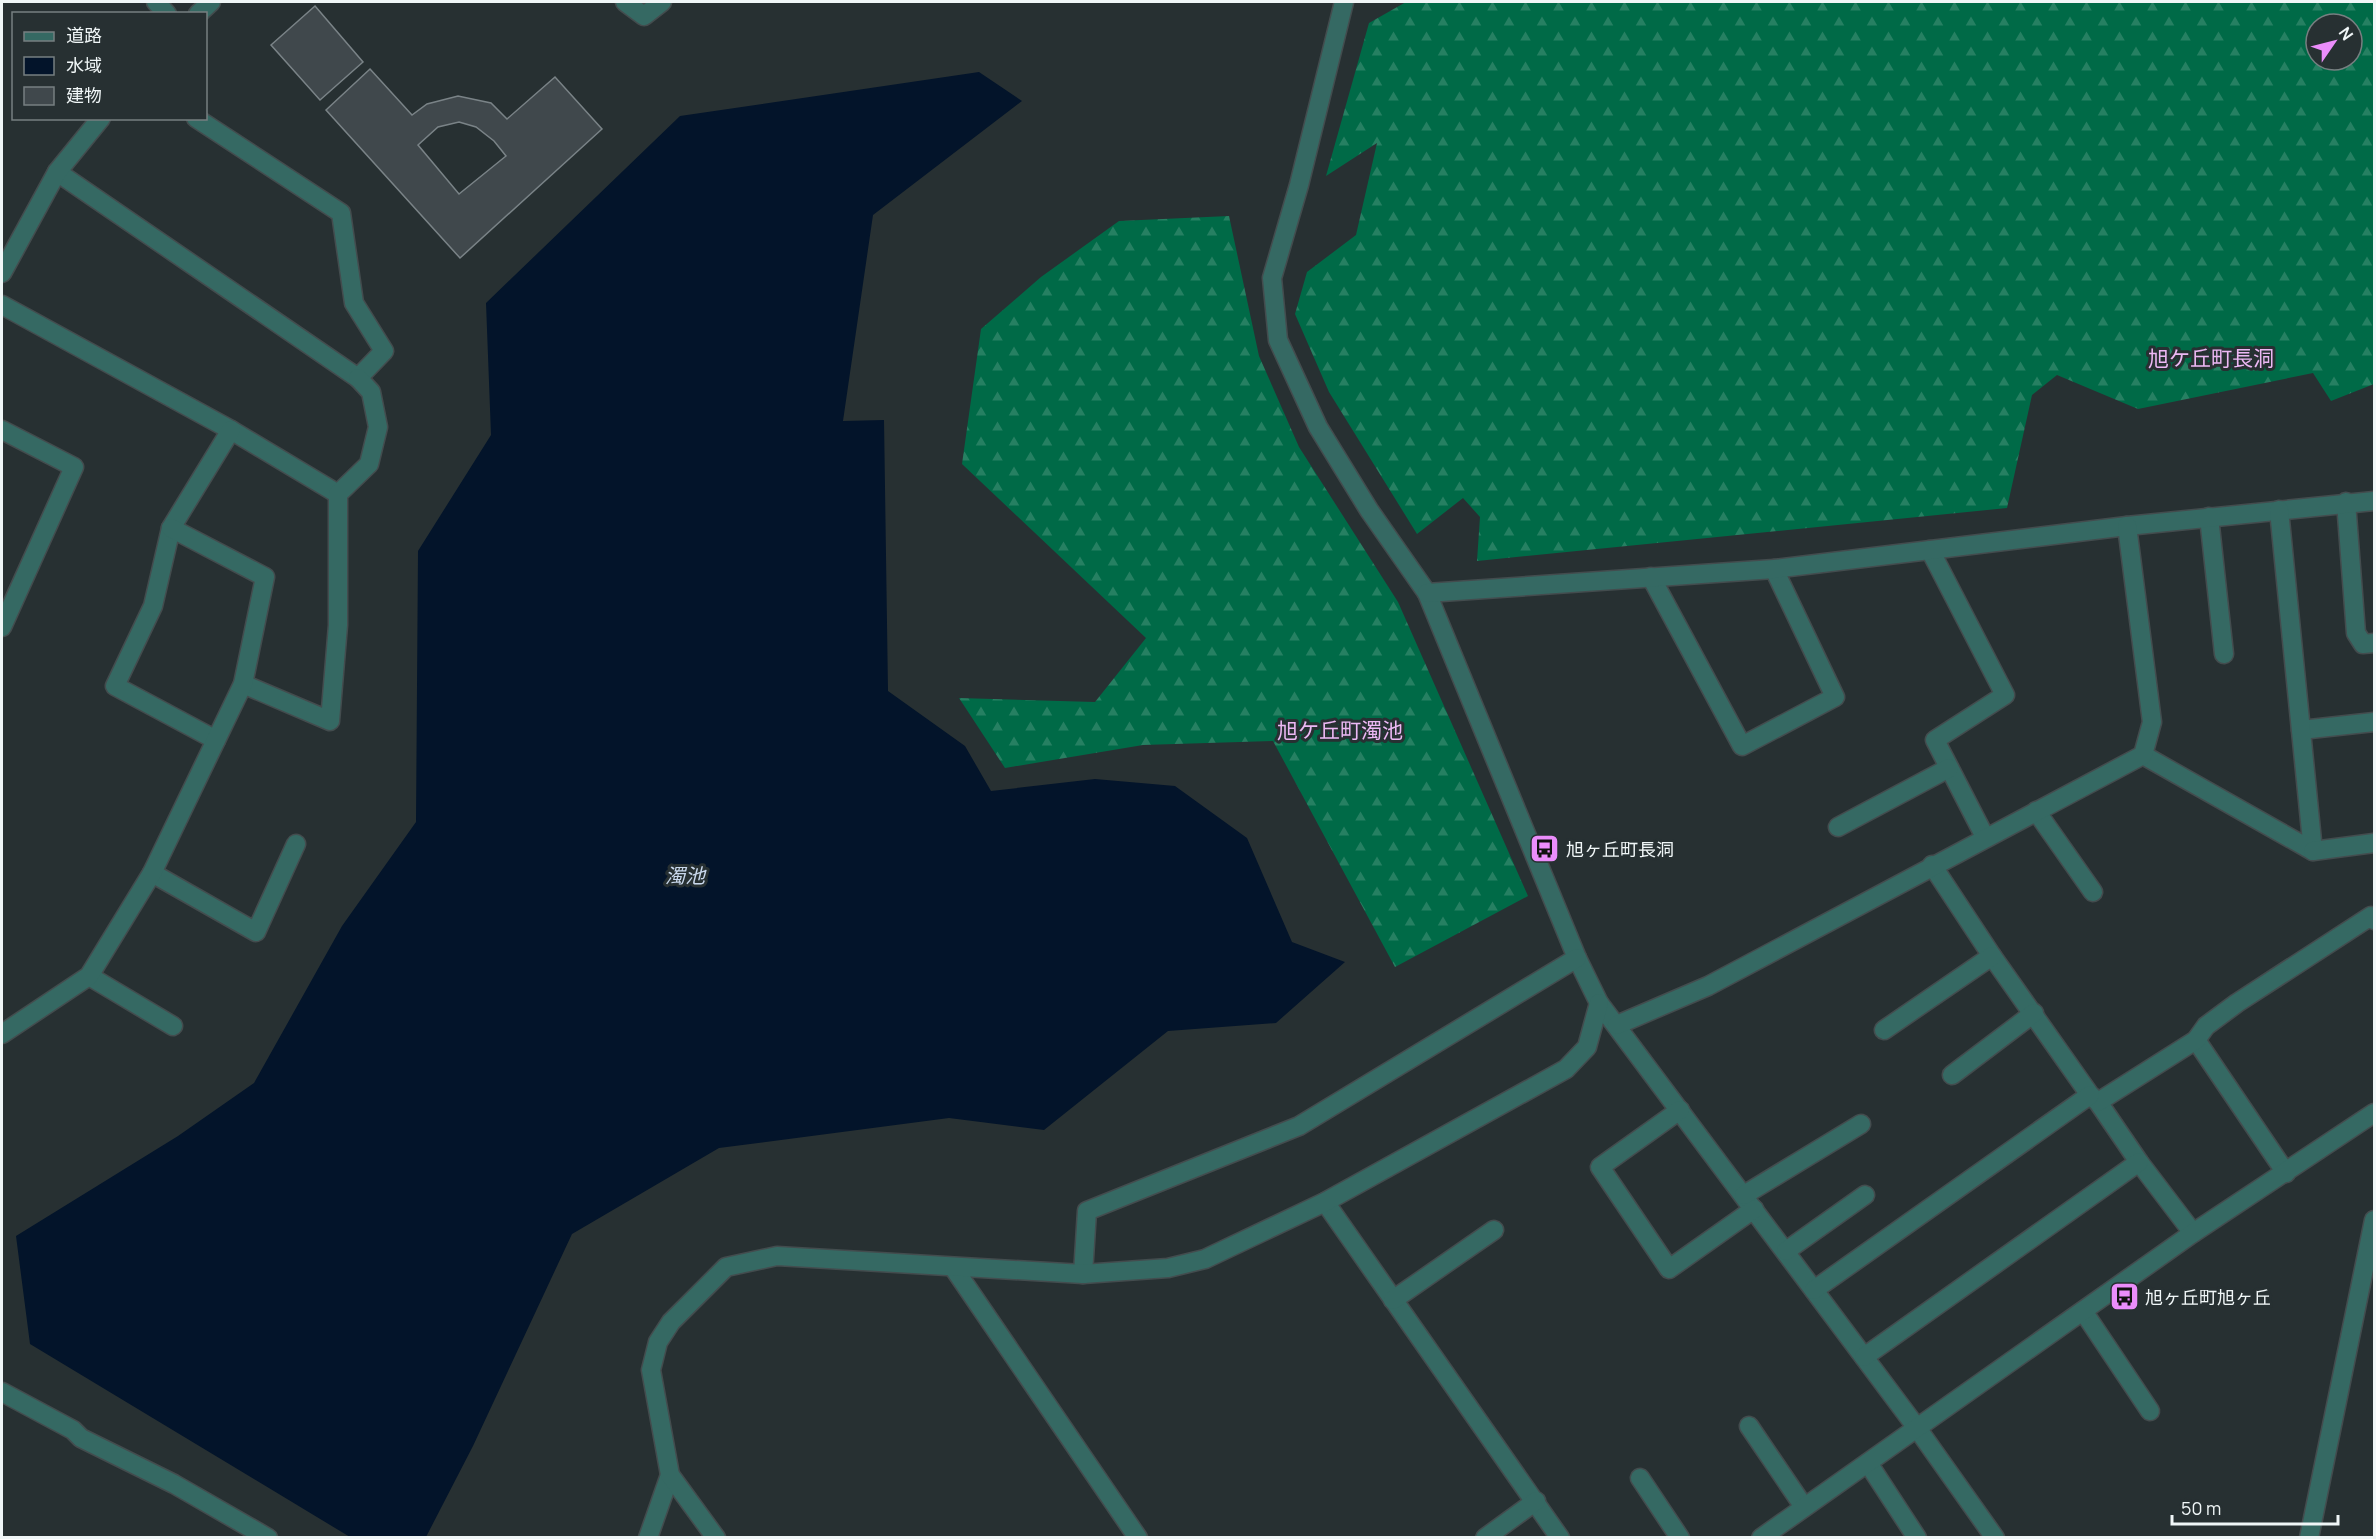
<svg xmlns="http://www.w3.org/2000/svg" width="2376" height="1539" viewBox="0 0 2376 1539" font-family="Manrope,'Noto Sans JP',sans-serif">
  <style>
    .forest { fill: url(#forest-firs); fill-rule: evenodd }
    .water { fill: #03142a }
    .building { fill: #40484c; stroke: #7a8387; stroke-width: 1.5; fill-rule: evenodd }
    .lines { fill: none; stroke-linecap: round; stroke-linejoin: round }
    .minor-casing { stroke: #434c4e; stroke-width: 21 }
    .minor { stroke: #356963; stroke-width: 18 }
    .labels { text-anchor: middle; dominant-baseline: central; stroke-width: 6; stroke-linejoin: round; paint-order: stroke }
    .poi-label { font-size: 18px; fill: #f0f6f7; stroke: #273032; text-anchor: start }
    .water-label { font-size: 20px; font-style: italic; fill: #c9d8ec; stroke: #273032 }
    .quarter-label { font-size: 21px; fill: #ecb8f4; stroke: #273032 }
  </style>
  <defs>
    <pattern id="forest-firs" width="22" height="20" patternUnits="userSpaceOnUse" patternTransform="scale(1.5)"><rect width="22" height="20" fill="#006a47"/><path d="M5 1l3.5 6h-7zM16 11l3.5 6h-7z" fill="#268062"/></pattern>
  </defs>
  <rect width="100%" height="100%" fill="#273032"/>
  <!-- forest -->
  <g class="forest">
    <path d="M 1406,2 L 2374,2 L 2374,384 L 2331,401 L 2313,373 L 2138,409 L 2057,375 L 2032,395 L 2007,508 L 1477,561 L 1480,517 L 1463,498 L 1417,534 L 1329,392 L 1295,314 L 1307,272 L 1356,235 L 1377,143 L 1326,176 L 1369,23 ZM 2316,24 L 2352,24 L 2352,60 L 2316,60 Z"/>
    <path d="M 1229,216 L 1259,356 L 1299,447 L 1398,602 L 1528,896 L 1395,967 L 1273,741 L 1143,745 L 1005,768 L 959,698 L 1095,702 L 1146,638 L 962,464 L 981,329 L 1041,277 L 1119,221 Z"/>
  </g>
  <!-- water -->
  <path class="water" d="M 979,72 L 1022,101 L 873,215 L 843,421 L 884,420 L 888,691 L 965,746 L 991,791 L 1095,779 L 1175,786 L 1247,838 L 1292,942 L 1345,962 L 1276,1023 L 1168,1031 L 1044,1130 L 949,1118 L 719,1148 L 572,1234 L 473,1446 L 426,1537 L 350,1537 L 30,1344 L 16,1236 L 178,1136 L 254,1083 L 342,926 L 416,822 L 418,551 L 491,435 L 486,303 L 680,116 Z"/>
  <!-- building -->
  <g class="building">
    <path d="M 315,6 L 363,62 L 320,100 L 271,45 Z"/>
    <path d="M 370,69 L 412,115 L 427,104 L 458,96 L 491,103 L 507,119 L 555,77 L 602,129 L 460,258 L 326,110 ZM 459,122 L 476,127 L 494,141 L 506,156 L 459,194 L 418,145 L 438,127 Z"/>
  </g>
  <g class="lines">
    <defs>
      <g id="minor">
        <path d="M 156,2 L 167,14"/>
        <path d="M 625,2 L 644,16 L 662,2"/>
        <path d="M 1344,2 L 1299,185 L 1272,278 L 1278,340 L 1318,427 L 1369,510 L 1427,593 L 1577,958 L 1599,1003 L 1917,1428 L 1995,1538"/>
        <path d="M 198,14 L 211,2"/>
        <path d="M 57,172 L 358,378 L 384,351 L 354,303 L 341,213 L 196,118"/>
        <path d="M 2,273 L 57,172 L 101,118"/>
        <path d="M 2,305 L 231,430 L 338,494"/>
        <path d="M 2,430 L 74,467 L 2,627"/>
        <path d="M 2346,502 L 2356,633 L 2363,644 L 2374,643"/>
        <path d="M 2209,517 L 2224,654"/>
        <path d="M 1930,550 L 2005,695 L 1935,740 L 1985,837"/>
        <path d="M 1651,577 L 1742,746 L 1835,697 L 1774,569"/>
        <path d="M 1427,593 L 1774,569 L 2127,526 L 2374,501"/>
        <path d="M 243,684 L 330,721 L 338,625 L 338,494 L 369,464 L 378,427 L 371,392 L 358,378"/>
        <path d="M 2301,730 L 2374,722"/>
        <path d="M 216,740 L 115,686 L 153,606 L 171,528 L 231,430"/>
        <path d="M 2143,755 L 2313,851 L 2279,510"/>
        <path d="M 2036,811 L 2093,892"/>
        <path d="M 1838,827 L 1949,768"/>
        <path d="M 2313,851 L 2374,843"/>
        <path d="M 1932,865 L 1992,956 L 2090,1095 L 2098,1102 L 2139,1162 L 2193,1233"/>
        <path d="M 152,873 L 256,932 L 296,844"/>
        <path d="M 89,976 L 173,1026"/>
        <path d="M 1617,1025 L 1708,986 L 2143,755 L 2152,722 L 2127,526"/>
        <path d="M 1884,1030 L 1992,956"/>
        <path d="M 2,1034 L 89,976 L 152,873 L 243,684 L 265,577 L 171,528"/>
        <path d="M 2196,1040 L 2286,1173"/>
        <path d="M 1952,1075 L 2034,1013"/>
        <path d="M 2098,1102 L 2196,1040 L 2206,1026 L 2237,1003 L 2371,916 L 2374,920"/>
        <path d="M 1680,1110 L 1600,1167 L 1669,1269 L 1754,1209"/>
        <path d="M 1744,1195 L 1861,1124"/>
        <path d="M 1325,1202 L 1560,1538"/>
        <path d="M 1786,1251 L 1865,1195"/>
        <path d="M 953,1267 L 1138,1538"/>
        <path d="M 1083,1274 L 1087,1211 L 1299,1126 L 1577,958"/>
        <path d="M 1814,1290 L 2090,1095"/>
        <path d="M 1393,1300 L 1494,1230"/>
        <path d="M 2083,1311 L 2150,1411"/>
        <path d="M 1864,1357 L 2139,1162"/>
        <path d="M 2,1392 L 73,1430 L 81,1438 L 174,1484 L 268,1538"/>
        <path d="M 1749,1426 L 1804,1507"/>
        <path d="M 1868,1463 L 1917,1538"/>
        <path d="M 1640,1478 L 1680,1538"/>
        <path d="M 648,1538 L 670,1475"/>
        <path d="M 716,1538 L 670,1475 L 651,1370 L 658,1342 L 671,1322 L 726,1267 L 777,1256 L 1083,1274 L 1168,1268 L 1205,1259 L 1325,1202 L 1566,1069 L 1587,1047 L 1599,1003"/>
        <path d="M 1485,1538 L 1536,1501"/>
        <path d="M 1761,1538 L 2193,1233 L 2374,1113"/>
        <path d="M 2309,1538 L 2374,1220"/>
      </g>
    </defs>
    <!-- minor casing -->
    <use href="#minor" class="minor-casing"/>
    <!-- minor -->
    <use href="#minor" class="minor"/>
  </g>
  <!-- icons -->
  <defs>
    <symbol id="bus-square" viewBox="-11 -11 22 22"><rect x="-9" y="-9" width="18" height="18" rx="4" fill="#eb8dfb" stroke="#273032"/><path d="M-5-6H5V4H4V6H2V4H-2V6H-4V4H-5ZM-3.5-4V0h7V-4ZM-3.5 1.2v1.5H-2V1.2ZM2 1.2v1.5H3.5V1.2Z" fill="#111"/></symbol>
  </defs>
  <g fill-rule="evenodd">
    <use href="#bus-square" x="1528" y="832" width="33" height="33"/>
    <use href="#bus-square" x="2108" y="1280" width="33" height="33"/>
  </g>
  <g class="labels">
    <!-- poi labels -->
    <g class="poi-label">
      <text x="1566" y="849">旭ヶ丘町長洞</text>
      <text x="2145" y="1297">旭ヶ丘町旭ヶ丘</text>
    </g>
    <!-- water labels -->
    <g class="water-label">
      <text x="685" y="875">濁池</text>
    </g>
    <!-- quarter labels -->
    <g class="quarter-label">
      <text x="2211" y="358">旭ケ丘町長洞</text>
      <text x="1340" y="730">旭ケ丘町濁池</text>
    </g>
  </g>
  <!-- border -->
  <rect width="2376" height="1539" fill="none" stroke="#f0f6f7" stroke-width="6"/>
  <!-- legend -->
  <rect x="12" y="12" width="195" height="108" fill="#273032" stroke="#777f81" stroke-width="1.5"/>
  <rect x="24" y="32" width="30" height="9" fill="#356963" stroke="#777f81" stroke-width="1.5"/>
  <text x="66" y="42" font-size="18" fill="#f0f6f7">道路</text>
  <rect x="24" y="57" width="30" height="18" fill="#03142a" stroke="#777f81" stroke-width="1.5"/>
  <text x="66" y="72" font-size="18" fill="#f0f6f7">水域</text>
  <rect x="24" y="87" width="30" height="18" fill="#40484c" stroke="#777f81" stroke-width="1.5"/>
  <text x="66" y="102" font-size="18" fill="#f0f6f7">建物</text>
  <!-- north arrow -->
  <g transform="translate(2334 42) rotate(55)"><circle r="28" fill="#273032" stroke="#777f81" stroke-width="1.5"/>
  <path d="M0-4.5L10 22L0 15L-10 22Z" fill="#eb8dfb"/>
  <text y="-9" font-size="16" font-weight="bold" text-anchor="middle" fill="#f0f6f7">N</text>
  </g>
  <!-- scale -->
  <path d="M2172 1515v9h166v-9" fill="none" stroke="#f0f6f7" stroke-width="3"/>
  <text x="2181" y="1515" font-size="18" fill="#f0f6f7" stroke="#273032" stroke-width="4.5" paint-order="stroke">50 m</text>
</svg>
